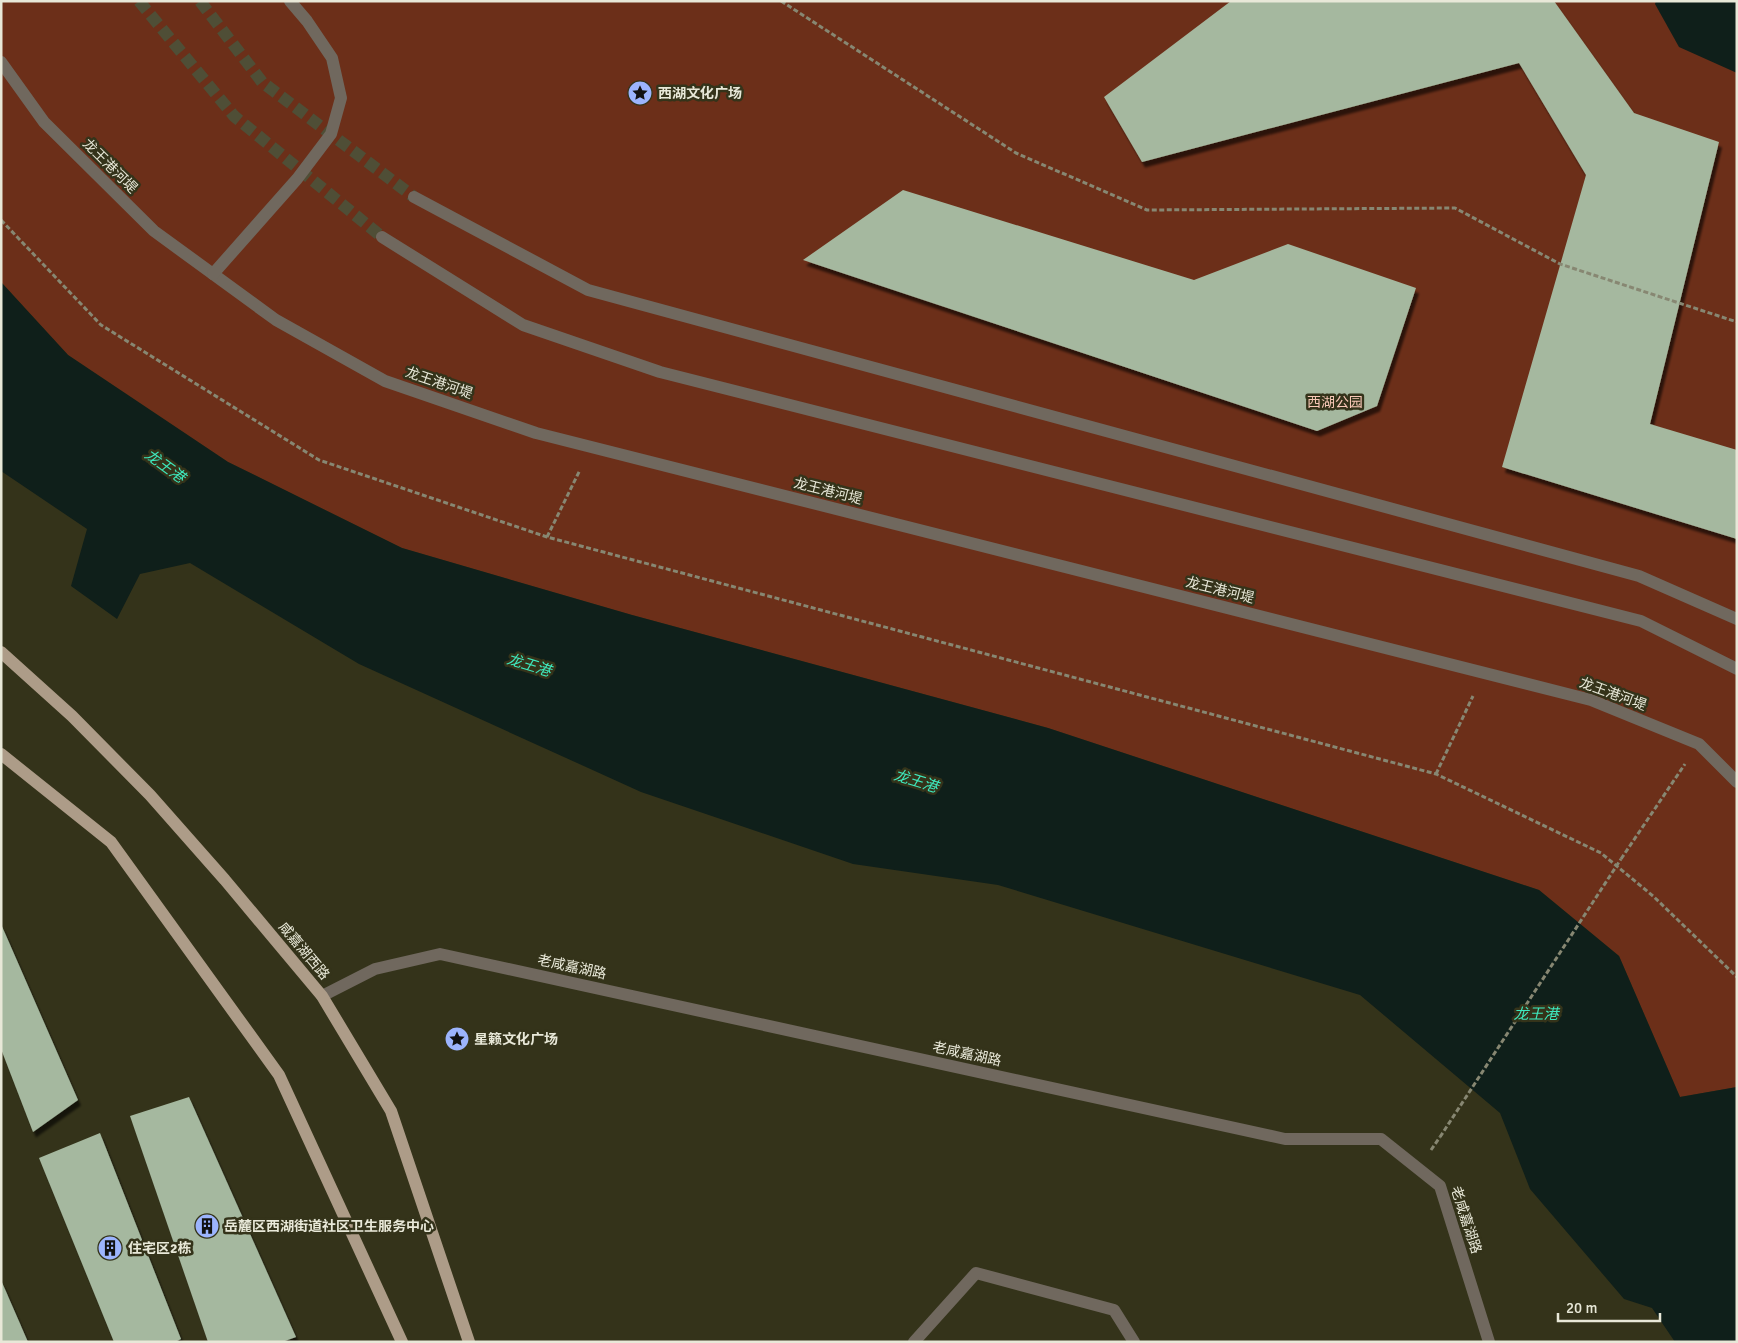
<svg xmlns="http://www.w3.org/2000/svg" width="1738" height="1343" viewBox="0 0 1738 1343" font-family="Signika,'Noto Sans SC',sans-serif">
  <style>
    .green { fill: #6c2f19 }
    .water { fill: #0f1f1a }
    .building { fill: #a5b89f; filter: url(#shadow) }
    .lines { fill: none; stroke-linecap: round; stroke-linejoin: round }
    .minor-tunnel { stroke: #4f4e36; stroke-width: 12; stroke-dasharray: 12 6; stroke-linecap: butt }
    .path { stroke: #878772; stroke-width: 3; stroke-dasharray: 5 2.5; stroke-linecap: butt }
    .minor { stroke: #70685e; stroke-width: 12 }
    .major { stroke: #ad9c88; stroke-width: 12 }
    .path-bridge { stroke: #878772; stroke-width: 3; stroke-dasharray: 5 2.5; stroke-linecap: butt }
    .labels { text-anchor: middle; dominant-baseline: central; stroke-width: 5; stroke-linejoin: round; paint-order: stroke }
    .poi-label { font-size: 14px; font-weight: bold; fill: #e8e8d8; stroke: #34331a; text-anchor: start }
    .street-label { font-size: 14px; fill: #e8e8d8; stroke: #34331a }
    .park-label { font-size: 14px; fill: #f8c8b7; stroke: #34331a }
    .water-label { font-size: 15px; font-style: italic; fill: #3ee9be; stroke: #34331a }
  </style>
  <defs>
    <filter id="shadow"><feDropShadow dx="3" dy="5.5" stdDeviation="1" flood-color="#0009"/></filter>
  </defs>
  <rect width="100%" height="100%" fill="#34331a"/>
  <!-- green -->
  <path class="green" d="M 1,1 L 1737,1 L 1737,1087 L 1680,1097 L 1619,956 L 1539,890 L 1048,728 L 632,615 L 402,548 L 228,462 L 68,355 L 1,282 Z"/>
  <!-- water -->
  <g class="water">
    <path d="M 1656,1 L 1737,1 L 1737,73 L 1679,47 L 1655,4 Z"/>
    <path d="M 1,282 L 68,355 L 228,462 L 402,548 L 632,615 L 1048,728 L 1539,890 L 1619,956 L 1680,1097 L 1737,1087 L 1737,1342 L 1675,1342 L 1652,1308 L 1624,1299 L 1530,1189 L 1500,1113 L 1360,995 L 998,885 L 853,864 L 641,792 L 359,664 L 190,563 L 140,574 L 117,619 L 71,586 L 87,529 L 1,471 Z"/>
  </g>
  <!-- building -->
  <g class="building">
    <path d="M 1231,1 L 1554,1 L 1634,113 L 1719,142 L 1650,424 L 1737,450 L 1737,539 L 1502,467 L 1586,175 L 1519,63 L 1142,162 L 1104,97 Z"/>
    <path d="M 903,190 L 1194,280 L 1288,244 L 1416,288 L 1377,406 L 1317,431 L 803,260 Z"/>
    <path d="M 1,924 L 78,1100 L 33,1132 L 1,1049 Z"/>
    <path d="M 189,1097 L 296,1337 L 282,1342 L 208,1342 L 130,1116 Z"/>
    <path d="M 100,1133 L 181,1339 L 175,1342 L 114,1342 L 39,1158 Z"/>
    <path d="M 1,1280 L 28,1342 L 1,1342 Z"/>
  </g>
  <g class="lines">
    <!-- minor-tunnel -->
    <g class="minor-tunnel">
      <path d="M 139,1 L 234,116 L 382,237"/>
      <path d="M 200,1 L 262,82 L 414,197"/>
    </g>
    <!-- path -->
    <g class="path">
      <path d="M 781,1 L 1016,153 L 1147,210 L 1455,208 L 1560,264 L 1737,322"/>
      <path d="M 1,220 L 101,325 L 319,460 L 547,537 L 1436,774 L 1601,853 L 1653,896 L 1737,977"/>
      <path d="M 547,537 L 580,470"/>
      <path d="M 1436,774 L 1473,696"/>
      <path d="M 1621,859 L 1685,764"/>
      <path d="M 1431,1150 L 1440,1137"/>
    </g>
    <!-- minor -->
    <g class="minor">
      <path d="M 1,62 L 44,122 L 154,231 L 276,320 L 385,381 L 536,433 L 1591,700 L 1699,744 L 1737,782"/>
      <path d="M 414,197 L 588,290 L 1639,576 L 1737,619"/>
      <path d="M 382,237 L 523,325 L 660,372 L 1641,621 L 1737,669"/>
      <path d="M 213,274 L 297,179 L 331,134 L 341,98 L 332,58 L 307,21 L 290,1"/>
      <path d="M 322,996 L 375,969 L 440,954 L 1285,1139 L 1381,1139 L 1440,1186 L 1489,1342"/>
      <path d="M 914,1342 L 976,1273 L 1114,1310 L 1134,1342"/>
    </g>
    <!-- major -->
    <g class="major">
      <path d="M 1,652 L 72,716 L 150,795 L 225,880 L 322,996 L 391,1111 L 469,1342"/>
      <path d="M 1,754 L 111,842 L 279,1075 L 402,1342"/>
    </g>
    <!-- path-bridge -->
    <path class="path-bridge" d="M 1440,1137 L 1621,859"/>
  </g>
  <!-- icons -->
  <defs>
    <symbol id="sight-disc" viewBox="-11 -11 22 22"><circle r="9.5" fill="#9cb4fd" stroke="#34331a"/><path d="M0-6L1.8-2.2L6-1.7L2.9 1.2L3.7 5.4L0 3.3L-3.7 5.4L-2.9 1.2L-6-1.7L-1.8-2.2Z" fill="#111"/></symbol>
    <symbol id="building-disc" viewBox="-11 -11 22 22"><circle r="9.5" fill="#9cb4fd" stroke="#34331a"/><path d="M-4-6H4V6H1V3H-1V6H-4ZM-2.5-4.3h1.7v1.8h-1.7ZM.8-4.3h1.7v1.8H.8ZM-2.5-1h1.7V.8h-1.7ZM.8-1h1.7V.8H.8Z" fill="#111"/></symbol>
  </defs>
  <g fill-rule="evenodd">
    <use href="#sight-disc" x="626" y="79" width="28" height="28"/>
    <use href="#sight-disc" x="443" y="1025" width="28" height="28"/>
    <use href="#building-disc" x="193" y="1212" width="28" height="28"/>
    <use href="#building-disc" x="96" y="1234" width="28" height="28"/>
  </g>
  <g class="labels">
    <!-- poi labels -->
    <g class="poi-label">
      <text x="658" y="93">西湖文化广场</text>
      <text x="474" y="1039">星籁文化广场</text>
      <text x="224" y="1226">岳麓区西湖街道社区卫生服务中心</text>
      <text x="128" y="1248">住宅区2栋</text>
    </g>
    <!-- street labels -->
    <g class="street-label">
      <text transform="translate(110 166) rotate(45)">龙王港河堤</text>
      <text transform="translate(439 383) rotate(19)">龙王港河堤</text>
      <text transform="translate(828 491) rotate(14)">龙王港河堤</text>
      <text transform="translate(1220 590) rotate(14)">龙王港河堤</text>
      <text transform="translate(1613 694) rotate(20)">龙王港河堤</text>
      <text transform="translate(304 951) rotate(50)">咸嘉湖西路</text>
      <text transform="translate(572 967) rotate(12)">老咸嘉湖路</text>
      <text transform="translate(967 1054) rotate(12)">老咸嘉湖路</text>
      <text transform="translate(1466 1220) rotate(72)">老咸嘉湖路</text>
    </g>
    <!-- park labels -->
    <g class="park-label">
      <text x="1335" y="402">西湖公园</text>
    </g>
    <!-- water labels -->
    <g class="water-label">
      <text transform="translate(165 466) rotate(36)">龙王港</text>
      <text transform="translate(529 665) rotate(17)">龙王港</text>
      <text transform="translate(916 781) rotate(17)">龙王港</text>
      <text x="1536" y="1014">龙王港</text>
    </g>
  </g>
  <!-- border -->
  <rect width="1738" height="1343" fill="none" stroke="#e8e8d8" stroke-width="5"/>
  <!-- scale -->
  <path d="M1558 1313v8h102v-8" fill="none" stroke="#e8e8d8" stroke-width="2.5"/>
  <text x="1566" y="1313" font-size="15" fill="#e8e8d8" stroke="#34331a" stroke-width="4" paint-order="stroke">20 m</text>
</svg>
